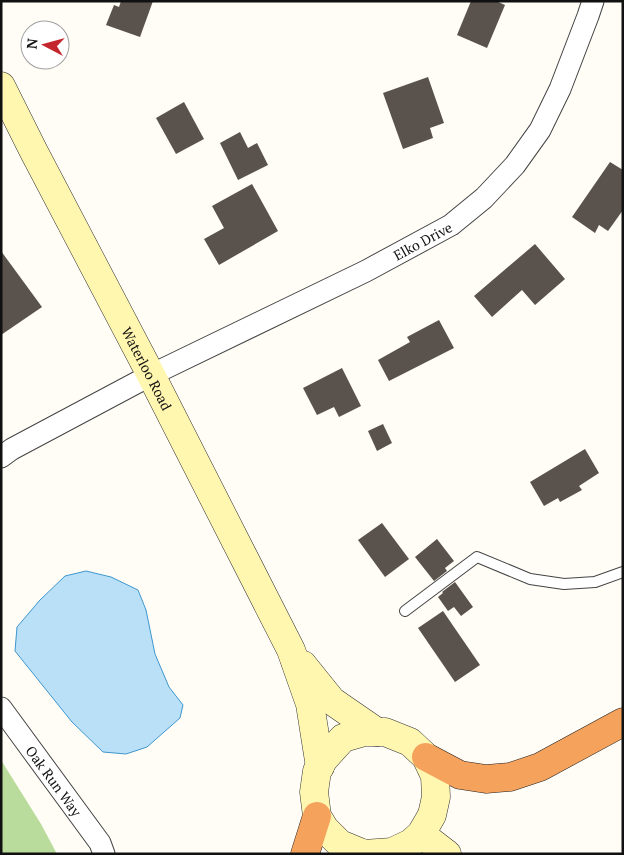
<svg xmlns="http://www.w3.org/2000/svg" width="624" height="855" viewBox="0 0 624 855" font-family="'PT Serif',serif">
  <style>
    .forest { fill: #b9dc9c }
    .water { fill: #b9e0f7; stroke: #3f96cf }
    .building { fill: #5a524d }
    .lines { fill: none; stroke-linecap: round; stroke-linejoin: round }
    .service-casing { stroke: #444; stroke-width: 12 }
    .minor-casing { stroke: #444; stroke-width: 23 }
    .secondary-casing { stroke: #333; stroke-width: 29 }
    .motorway-casing { stroke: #222; stroke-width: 29 }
    .service { stroke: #fff; stroke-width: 10 }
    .minor { stroke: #fff; stroke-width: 21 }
    .secondary { stroke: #fff6b0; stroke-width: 28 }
    .motorway { stroke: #f5a25d; stroke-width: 28 }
    .labels { text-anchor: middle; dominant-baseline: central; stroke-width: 5; stroke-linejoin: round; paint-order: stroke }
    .street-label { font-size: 14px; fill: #111; stroke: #fff }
  </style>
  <rect width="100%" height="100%" fill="#fffdf5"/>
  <!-- forest -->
  <path class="forest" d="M 1,760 L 41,824 L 57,854 L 1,854 Z"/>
  <!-- water -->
  <path class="water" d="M 86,571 L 111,577 L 138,590 L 146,610 L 155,654 L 169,687 L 183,705 L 180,718 L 147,747 L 126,754 L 103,752 L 72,722 L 15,651 L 17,627 L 40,600 L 65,576 Z"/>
  <!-- building -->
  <g class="building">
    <path d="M 121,1 L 153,1 L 140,37 L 106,25 L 114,5 L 119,7 Z"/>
    <path d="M 471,1 L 496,1 L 505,5 L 487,48 L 457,35 Z"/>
    <path d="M 428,77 L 444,123 L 430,128 L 433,138 L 403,149 L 383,93 Z"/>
    <path d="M 184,102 L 204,139 L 176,154 L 156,118 Z"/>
    <path d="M 240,132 L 248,148 L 257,143 L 268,165 L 238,180 L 220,143 Z"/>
    <path d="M 610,162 L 623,170 L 623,210 L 608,231 L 599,225 L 595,233 L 572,217 Z"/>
    <path d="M 252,184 L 278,231 L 219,265 L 204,239 L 224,228 L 212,206 Z"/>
    <path d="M 535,244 L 565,279 L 535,305 L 522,290 L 492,317 L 474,296 Z"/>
    <path d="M 1,251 L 42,307 L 1,335 Z"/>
    <path d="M 439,320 L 454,348 L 389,381 L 378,360 L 410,342 L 407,337 Z"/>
    <path d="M 342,368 L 361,406 L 339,417 L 334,407 L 317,415 L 303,388 Z"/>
    <path d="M 383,424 L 392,443 L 377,451 L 368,431 Z"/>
    <path d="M 585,449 L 599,473 L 579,486 L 582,490 L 560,502 L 558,498 L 544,506 L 530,482 Z"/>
    <path d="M 382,523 L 409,559 L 385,577 L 358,540 Z"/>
    <path d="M 437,539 L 454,561 L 445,568 L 447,571 L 434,581 L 415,557 Z"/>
    <path d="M 455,582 L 473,607 L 461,616 L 454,607 L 448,611 L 438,597 L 443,593 L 442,592 Z"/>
    <path d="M 443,611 L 480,665 L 455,682 L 418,628 Z"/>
  </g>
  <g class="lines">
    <defs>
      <path id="service" d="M 405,611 L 477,557 L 530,579 L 564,584 L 595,582 L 623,572"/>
      <g id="minor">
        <path id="s1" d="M 1,457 L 12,449 L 151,375 L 366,271 L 451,225 L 484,198 L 515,165 L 540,130 L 560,89 L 588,16 L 593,1"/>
        <path id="s2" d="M 1,708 L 100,843 L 104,854"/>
      </g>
      <g id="secondary">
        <path id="s3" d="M 1,86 L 33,150 L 151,375 L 291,650 L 310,704 L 320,767"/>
        <path d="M 303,665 L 332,701 L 377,732"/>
        <path d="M 421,834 L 447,854"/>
        <path d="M 364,854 L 340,844 L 325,829 L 317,816 L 314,792 L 317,771 L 324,759 L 343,738 L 364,732 L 385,732 L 410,742 L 426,757 L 435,776 L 436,797 L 432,815 L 421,834 L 411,843 L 392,852 L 364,854"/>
      </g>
      <g id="motorway">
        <path d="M 426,757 L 460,775 L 486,779 L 510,777 L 540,767 L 623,722"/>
        <path d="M 305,854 L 317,816"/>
      </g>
    </defs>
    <!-- service casing -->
    <use href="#service" class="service-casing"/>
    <!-- minor casing -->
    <use href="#minor" class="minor-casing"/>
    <!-- secondary casing -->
    <use href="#secondary" class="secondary-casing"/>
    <!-- motorway casing -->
    <use href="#motorway" class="motorway-casing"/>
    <!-- service -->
    <use href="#service" class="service"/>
    <!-- minor -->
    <use href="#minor" class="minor"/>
    <!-- secondary -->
    <use href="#secondary" class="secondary"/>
    <!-- motorway -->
    <use href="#motorway" class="motorway"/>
  </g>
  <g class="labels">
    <!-- street labels -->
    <g class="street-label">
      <text stroke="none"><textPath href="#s1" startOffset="474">Elko Drive</textPath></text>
      <text stroke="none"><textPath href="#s3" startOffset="318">Waterloo Road</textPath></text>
      <text stroke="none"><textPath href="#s2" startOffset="90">Oak Run Way</textPath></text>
    </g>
  </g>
  <!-- border -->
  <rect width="624" height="855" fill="none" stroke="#111111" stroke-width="5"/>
  <!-- north arrow -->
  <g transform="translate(45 45) rotate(276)"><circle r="24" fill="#ffffff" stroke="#a0a0a0"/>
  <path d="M0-4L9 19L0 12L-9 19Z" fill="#c4262e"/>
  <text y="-8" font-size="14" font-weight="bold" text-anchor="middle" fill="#111111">N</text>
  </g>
</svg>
